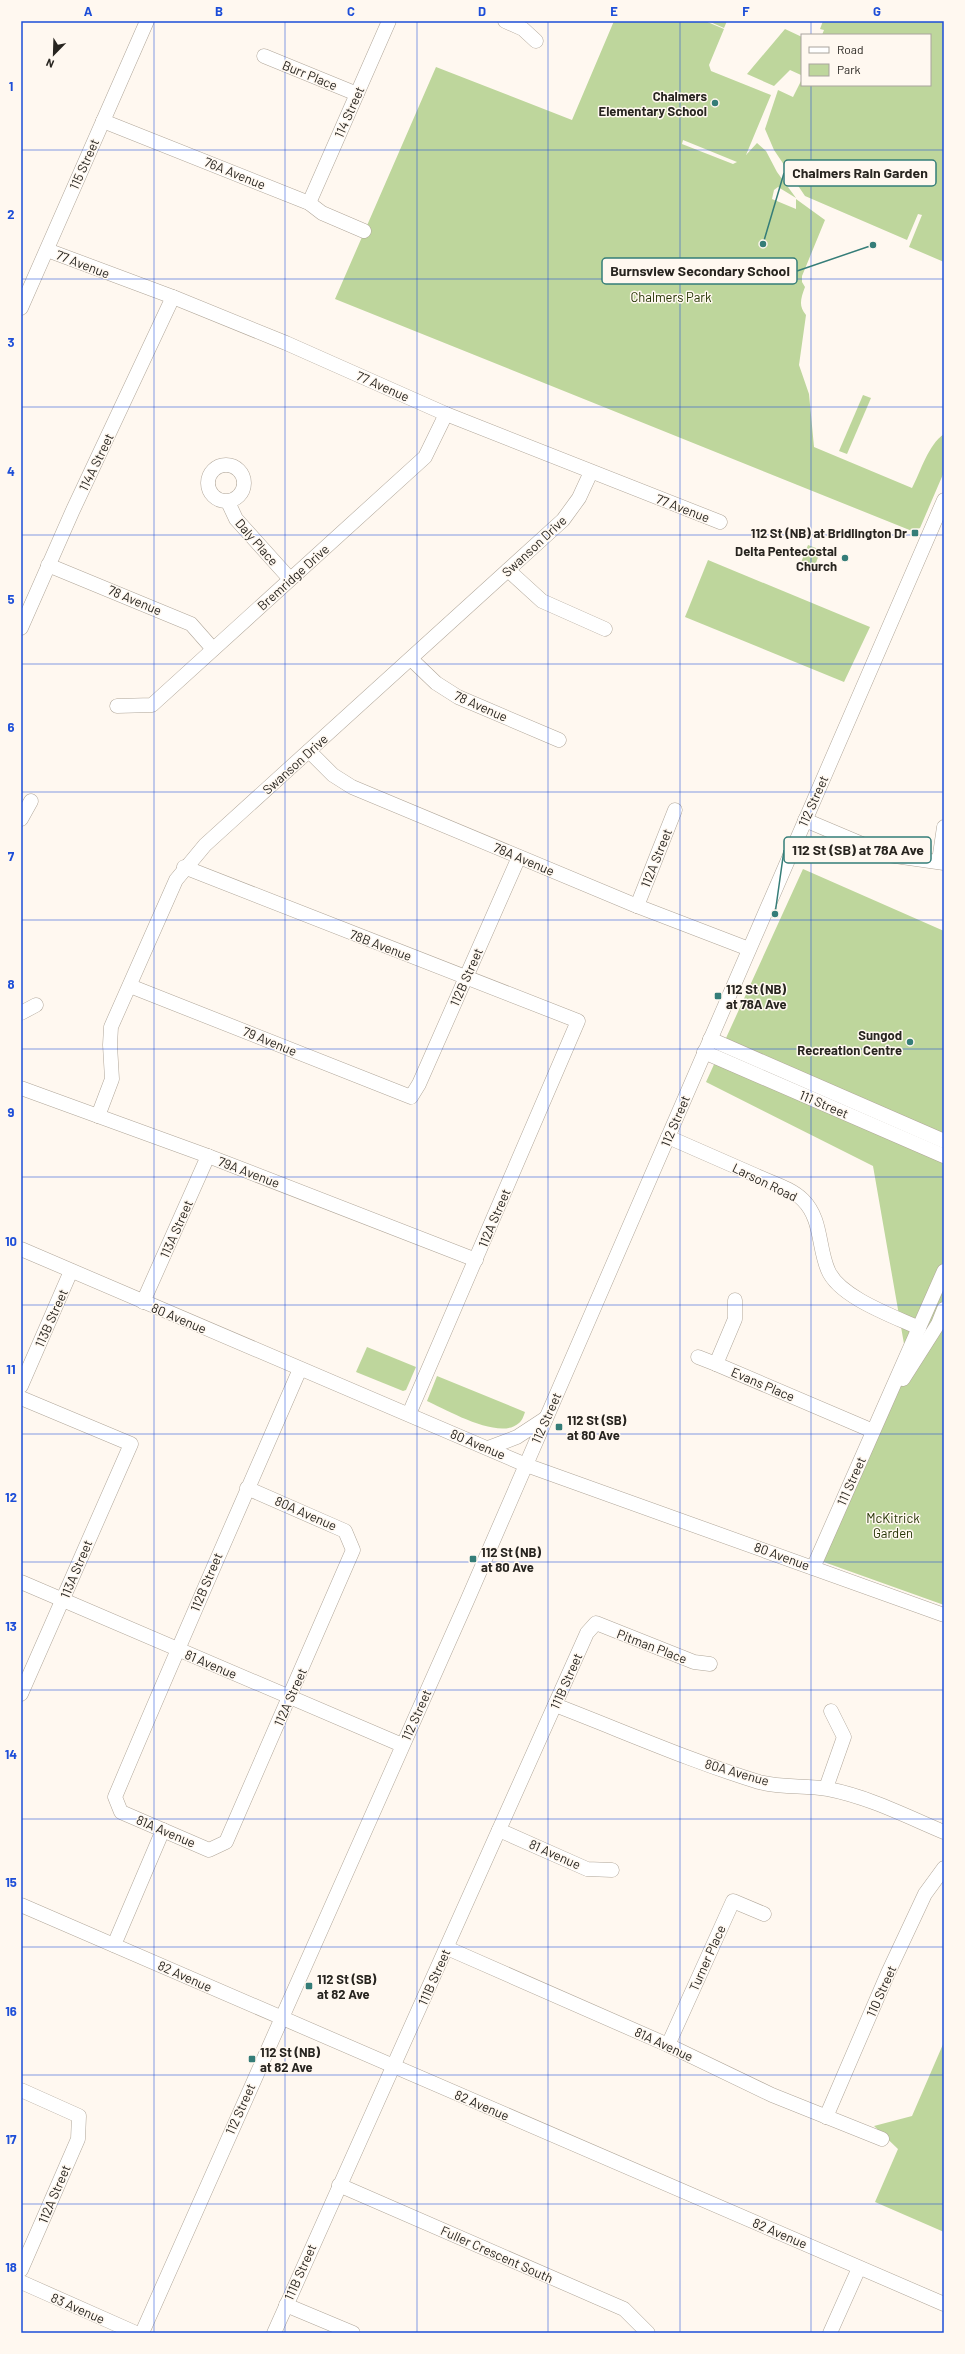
<svg xmlns="http://www.w3.org/2000/svg" width="965" height="2354" viewBox="0 0 965 2354" font-family="Barlow,sans-serif">
  <style>
    .green { fill: #bed69c; fill-rule: evenodd }
    .lines { fill: none; stroke-linecap: round; stroke-linejoin: round }
    .minor-casing { stroke: #b0a699; stroke-width: 15 }
    .minor { stroke: #fff; stroke-width: 14 }
    .grid { fill: none; stroke: #1d4ed8; stroke-width: 1; stroke-opacity: 0.55 }
    .poi-dot { fill: #357d78; stroke: #fff8f0; stroke-width: 1.5 }
    .labels { text-anchor: middle; dominant-baseline: central; stroke-width: 3; stroke-linejoin: round; paint-order: stroke }
    .street-label { font-size: 13px; fill: #282520; stroke: #fff8f0 }
    .poi-label { font-size: 13px; font-weight: bold; fill: #282520; stroke: #fff8f0; text-anchor: start }
    .park-label { font-size: 13px; fill: #253404; stroke: #fff8f0 }
    .leader { fill: none; stroke: #357d78; stroke-width: 1.5 }
    .callout-dot { fill: #357d78; stroke: #fff8f0; stroke-width: 1.5 }
    .callout { fill: #fff8f0; stroke: #357d78; stroke-width: 1.5 }
    .callout-label { font-size: 14px; text-anchor: middle; font-weight: bold; fill: #282520 }
    .neatline { fill: none; stroke: #1d4ed8; stroke-width: 1.5 }
    .grid-label { font-size: 13px; text-anchor: middle; font-weight: bold; fill: #1d4ed8 }
  </style>
  <rect width="100%" height="100%" fill="#fff8f0"/>
  <!-- green -->
  <g class="green">
    <path d="M 614,21 L 705,21 L 724,29 L 709,65 L 711,71 L 771,95 L 746,155 L 757,143 L 766,151 L 777,172 L 796,198 L 778,187 L 774,190 L 772,199 L 796,209 L 796,199 L 825,220 L 802,276 L 802,282 L 805,287 C 801,298 798,306 806,315 L 799,365 L 809,394 L 814,447 L 912,488 C 921,471 928,445 944,434 L 944,472 L 920,528 L 912,531 L 335,299 L 436,67 L 572,120 ZM 683,140 L 737,162 L 733,164 L 682,144 Z"/>
    <path d="M 708,21 L 727,21 L 724,28 Z"/>
    <path d="M 823,21 L 944,21 L 944,262 L 909,247 L 922,215 L 918,214 L 907,240 L 805,196 L 774,150 L 765,129 L 778,90 L 793,97 L 802,79 L 802,85 L 930,85 L 930,35 L 822,35 L 824,30 L 820,29 Z"/>
    <path d="M 785,29 L 802,37 L 801,75 L 790,70 L 774,86 L 747,74 Z"/>
    <path d="M 863,395 L 871,398 L 847,454 L 839,451 Z"/>
    <path d="M 808,545 L 821,550 L 813,570 L 800,565 Z"/>
    <path d="M 708,560 L 870,627 L 844,682 L 685,617 Z"/>
    <path d="M 803,869 L 944,931 L 944,1605 L 821,1561 L 904,1344 L 873,1166 L 706,1082 Z"/>
    <path d="M 367,1347 L 416,1367 L 406,1390 L 403,1391 L 356,1372 Z"/>
    <path d="M 437,1376 L 525,1412 C 524,1415 522,1421 519,1423 C 500,1441 447,1410 427,1401 Z"/>
    <path d="M 944,2042 L 944,2232 L 875,2202 L 898,2149 L 874,2126 L 912,2116 Z"/>
  </g>
  <g class="lines">
    <defs>
      <g id="minor">
        <path d="M 505,21 L 523,29 L 536,41"/>
        <path d="M 264,56 L 357,94"/>
        <path d="M 103,121 L 309,203 L 322,213 L 364,231"/>
        <path d="M 309,203 L 389,21"/>
        <path d="M 47,250 L 173,297 L 286,343 L 446,414 L 720,522"/>
        <path d="M 21,308 L 147,21"/>
        <circle cx="226" cy="483" r="18"/>
        <path d="M 228,502 L 236,519 L 290,579"/>
        <path d="M 48,565 L 191,624 L 213,649"/>
        <path d="M 508,570 L 542,601 L 605,629"/>
        <path d="M 21,628 L 73,510 L 173,297"/>
        <path d="M 411,659 L 436,683 L 458,697 L 559,740"/>
        <path d="M 117,706 L 152,705 L 425,457 L 446,414"/>
        <path d="M 309,751 L 333,775 L 352,787 L 637,906 L 749,949"/>
        <path d="M 21,819 L 31,801"/>
        <path d="M 805,820 L 888,855 L 944,863"/>
        <path d="M 939,861 L 944,827"/>
        <path d="M 184,867 L 578,1021 L 409,1414"/>
        <path d="M 637,906 L 675,810"/>
        <path d="M 130,986 L 411,1097 L 419,1084 L 519,857"/>
        <path d="M 21,1013 L 36,1005"/>
        <path d="M 710,1039 L 944,1141"/>
        <path d="M 704,1052 L 944,1156"/>
        <path d="M 21,1088 L 208,1156 L 476,1260"/>
        <path d="M 98,1116 L 112,1079 L 110,1045 L 111,1027 L 176,880 L 205,845 L 563,520 L 579,498 L 591,472"/>
        <path d="M 668,1137 C 698,1150 727,1163 757,1176 C 772,1183 791,1188 803,1200 C 822,1219 818,1247 828,1270 C 839,1297 893,1316 919,1328"/>
        <path d="M 21,1249 L 526,1465 L 944,1615"/>
        <path d="M 735,1300 L 735,1319 L 716,1364 L 873,1431"/>
        <path d="M 143,1302 L 208,1156"/>
        <path d="M 698,1357 L 716,1364"/>
        <path d="M 903,1379 L 938,1324 L 944,1309"/>
        <path d="M 21,1386 L 71,1271"/>
        <path d="M 21,1398 L 131,1444 L 21,1694"/>
        <path d="M 488,1448 L 517,1437 L 546,1418"/>
        <path d="M 247,1488 L 345,1531 L 353,1550 L 226,1842 L 209,1850 L 121,1812 L 115,1797 C 175,1654 238,1512 300,1369"/>
        <path d="M 813,1568 L 944,1271"/>
        <path d="M 21,1582 L 402,1745"/>
        <path d="M 555,1705 C 623,1731 690,1761 759,1782 C 781,1788 806,1785 828,1789 C 869,1797 906,1816 944,1832"/>
        <path d="M 826,1788 L 844,1737 L 831,1711"/>
        <path d="M 499,1830 L 587,1869 L 612,1870"/>
        <path d="M 21,1905 L 944,2304"/>
        <path d="M 114,1945 L 163,1830"/>
        <path d="M 447,1948 L 668,2045 L 772,2095 L 882,2139"/>
        <path d="M 668,2045 L 733,1901 L 764,1914"/>
        <path d="M 21,2090 L 79,2116 L 78,2139 L 21,2270"/>
        <path d="M 826,2117 L 888,1973 L 925,1894 L 944,1868"/>
        <path d="M 339,2185 L 624,2309 L 648,2333"/>
        <path d="M 21,2282 L 136,2333"/>
        <path d="M 286,2305 L 353,2333"/>
        <path d="M 142,2333 L 467,1601 L 944,500"/>
        <path d="M 274,2333 L 587,1633 L 596,1623 L 694,1662 L 710,1664"/>
        <path d="M 830,2333 L 859,2268"/>
      </g>
    </defs>
    <!-- minor casing -->
    <use href="#minor" class="minor-casing"/>
    <!-- minor -->
    <use href="#minor" class="minor"/>
  </g>
  <!-- grid -->
  <path class="grid" d="M 154,21 L 154,2333M 285,21 L 285,2333M 417,21 L 417,2333M 548,21 L 548,2333M 680,21 L 680,2333M 811,21 L 811,35M 811,85 L 811,2333M 21,150 L 944,150M 21,279 L 944,279M 21,407 L 944,407M 21,535 L 944,535M 21,664 L 944,664M 21,792 L 944,792M 21,920 L 944,920M 21,1049 L 944,1049M 21,1177 L 944,1177M 21,1305 L 944,1305M 21,1434 L 944,1434M 21,1562 L 944,1562M 21,1690 L 944,1690M 21,1819 L 944,1819M 21,1947 L 944,1947M 21,2075 L 944,2075M 21,2204 L 944,2204"/>
  <!-- markers -->
  <g class="poi-dot">
    <circle cx="715" cy="103" r="4"/>
    <rect x="911" y="529" width="8" height="8" rx="2"/>
    <circle cx="845" cy="558" r="4"/>
    <rect x="714" y="992" width="8" height="8" rx="2"/>
    <circle cx="910" cy="1042" r="4"/>
    <rect x="555" y="1423" width="8" height="8" rx="2"/>
    <rect x="469" y="1555" width="8" height="8" rx="2"/>
    <rect x="305" y="1982" width="8" height="8" rx="2"/>
    <rect x="248" y="2055" width="8" height="8" rx="2"/>
  </g>
  <g class="labels">
    <!-- street labels -->
    <g class="street-label">
      <text transform="translate(310 75) rotate(22)">Burr Place</text>
      <text transform="translate(349 112) rotate(-66)">114 Street</text>
      <text transform="translate(84 164) rotate(-66)">115 Street</text>
      <text transform="translate(235 173) rotate(22)">76A Avenue</text>
      <text transform="translate(83 264) rotate(21)">77 Avenue</text>
      <text transform="translate(383 386) rotate(24)">77 Avenue</text>
      <text transform="translate(96 462) rotate(-64)">114A Street</text>
      <text transform="translate(683 508) rotate(21)">77 Avenue</text>
      <text transform="translate(257 542) rotate(49)">Daly Place</text>
      <text transform="translate(534 546) rotate(-43)">Swanson Drive</text>
      <text transform="translate(293 577) rotate(-42)">Bremridge Drive</text>
      <text transform="translate(135 600) rotate(23)">78 Avenue</text>
      <text transform="translate(481 706) rotate(24)">78 Avenue</text>
      <text transform="translate(295 764) rotate(-42)">Swanson Drive</text>
      <text transform="translate(813 801) rotate(-66)">112 Street</text>
      <text transform="translate(656 858) rotate(-68)">112A Street</text>
      <text transform="translate(524 859) rotate(23)">78A Avenue</text>
      <text transform="translate(381 945) rotate(21)">78B Avenue</text>
      <text transform="translate(466 977) rotate(-66)">112B Street</text>
      <text transform="translate(270 1041) rotate(22)">79 Avenue</text>
      <text transform="translate(824 1104) rotate(23)">111 Street</text>
      <text transform="translate(675 1121) rotate(-67)">112 Street</text>
      <text transform="translate(249 1172) rotate(21)">79A Avenue</text>
      <text transform="translate(765 1182) rotate(26)">Larson Road</text>
      <text transform="translate(494 1218) rotate(-67)">112A Street</text>
      <text transform="translate(176 1229) rotate(-66)">113A Street</text>
      <text transform="translate(51 1318) rotate(-66)">113B Street</text>
      <text transform="translate(179 1318) rotate(23)">80 Avenue</text>
      <text transform="translate(763 1384) rotate(23)">Evans Place</text>
      <text transform="translate(546 1418) rotate(-66)">112 Street</text>
      <text transform="translate(478 1444) rotate(23)">80 Avenue</text>
      <text transform="translate(851 1481) rotate(-66)">111 Street</text>
      <text transform="translate(306 1513) rotate(24)">80A Avenue</text>
      <text transform="translate(782 1556) rotate(20)">80 Avenue</text>
      <text transform="translate(76 1569) rotate(-67)">113A Street</text>
      <text transform="translate(206 1582) rotate(-67)">112B Street</text>
      <text transform="translate(652 1646) rotate(21)">Pitman Place</text>
      <text transform="translate(211 1664) rotate(23)">81 Avenue</text>
      <text transform="translate(566 1681) rotate(-66)">111B Street</text>
      <text transform="translate(290 1697) rotate(-66)">112A Street</text>
      <text transform="translate(416 1715) rotate(-66)">112 Street</text>
      <text transform="translate(737 1772) rotate(16)">80A Avenue</text>
      <text transform="translate(166 1831) rotate(23)">81A Avenue</text>
      <text transform="translate(555 1854) rotate(24)">81 Avenue</text>
      <text transform="translate(707 1958) rotate(-66)">Turner Place</text>
      <text transform="translate(185 1976) rotate(24)">82 Avenue</text>
      <text transform="translate(434 1977) rotate(-66)">111B Street</text>
      <text transform="translate(881 1991) rotate(-66)">110 Street</text>
      <text transform="translate(664 2044) rotate(25)">81A Avenue</text>
      <text transform="translate(482 2105) rotate(23)">82 Avenue</text>
      <text transform="translate(240 2109) rotate(-66)">112 Street</text>
      <text transform="translate(54 2194) rotate(-67)">112A Street</text>
      <text transform="translate(780 2233) rotate(23)">82 Avenue</text>
      <text transform="translate(497 2254) rotate(24)">Fuller Crescent South</text>
      <text transform="translate(300 2272) rotate(-66)">111B Street</text>
      <text transform="translate(78 2308) rotate(24)">83 Avenue</text>
    </g>
    <!-- poi labels -->
    <g class="poi-label">
      <text x="707" y="96" text-anchor="end">Chalmers<tspan x="707" dy="15">Elementary School</tspan></text>
      <text x="907" y="533" text-anchor="end">112 St (NB) at Bridlington Dr</text>
      <text x="837" y="551" text-anchor="end">Delta Pentecostal<tspan x="837" dy="15">Church</tspan></text>
      <text x="726" y="989">112 St (NB)<tspan x="726" dy="15">at 78A Ave</tspan></text>
      <text x="902" y="1035" text-anchor="end">Sungod<tspan x="902" dy="15">Recreation Centre</tspan></text>
      <text x="567" y="1420">112 St (SB)<tspan x="567" dy="15">at 80 Ave</tspan></text>
      <text x="481" y="1552">112 St (NB)<tspan x="481" dy="15">at 80 Ave</tspan></text>
      <text x="317" y="1979">112 St (SB)<tspan x="317" dy="15">at 82 Ave</tspan></text>
      <text x="260" y="2052">112 St (NB)<tspan x="260" dy="15">at 82 Ave</tspan></text>
    </g>
    <!-- park labels -->
    <g class="park-label">
      <text x="671" y="297">Chalmers Park</text>
      <text x="893" y="1518">McKitrick<tspan x="893" dy="15">Garden</tspan></text>
    </g>
  </g>
  <!-- callouts -->
  <path class="leader" d="M763 244L784 173M873 245L797 271M775 914L784 850"/>
  <g class="callout-dot">
    <circle cx="763" cy="244" r="4"/>
    <circle cx="873" cy="245" r="4"/>
    <circle cx="775" cy="914" r="4"/>
  </g>
  <g class="callout">
    <rect x="784" y="160" width="152" height="26" rx="4"/>
    <rect x="602" y="258" width="195" height="26" rx="4"/>
    <rect x="784" y="837" width="147" height="26" rx="4"/>
  </g>
  <g class="callout-label">
    <text x="860" y="178">Chalmers Rain Garden</text>
    <text x="700" y="276">Burnsview Secondary School</text>
    <text x="858" y="855">112 St (SB) at 78A Ave</text>
  </g>
  <!-- border -->
  <rect width="965" height="2354" fill="none" stroke="#fff8f0" stroke-width="44"/>
  <!-- legend -->
  <rect x="801" y="34" width="130" height="52" fill="#fff8f0" stroke="#a9a49d"/>
  <rect x="809" y="47" width="20" height="6" fill="#ffffff" stroke="#a9a49d"/>
  <text x="837" y="54" font-size="12" fill="#282520">Road</text>
  <rect x="809" y="64" width="20" height="12" fill="#bed69c" stroke="#a9a49d"/>
  <text x="837" y="74" font-size="12" fill="#282520">Park</text>
  <!-- north arrow -->
  <g transform="translate(54 54) rotate(203)" stroke="#fff8f0" stroke-width="3" paint-order="stroke">
  <path d="M0-3L7 15L0 10L-7 15Z" fill="#282520"/>
  <text y="-6" font-size="11" font-weight="bold" text-anchor="middle" fill="#282520">N</text>
  </g>
  <rect x="22" y="22" width="921" height="2310" class="neatline"/>
  <g class="grid-label">
    <text x="88" y="16">A</text>
    <text x="219" y="16">B</text>
    <text x="351" y="16">C</text>
    <text x="482" y="16">D</text>
    <text x="614" y="16">E</text>
    <text x="746" y="16">F</text>
    <text x="877" y="16">G</text>
    <text x="11" y="91">1</text>
    <text x="11" y="219">2</text>
    <text x="11" y="347">3</text>
    <text x="11" y="476">4</text>
    <text x="11" y="604">5</text>
    <text x="11" y="732">6</text>
    <text x="11" y="861">7</text>
    <text x="11" y="989">8</text>
    <text x="11" y="1117">9</text>
    <text x="11" y="1246">10</text>
    <text x="11" y="1374">11</text>
    <text x="11" y="1502">12</text>
    <text x="11" y="1631">13</text>
    <text x="11" y="1759">14</text>
    <text x="11" y="1887">15</text>
    <text x="11" y="2016">16</text>
    <text x="11" y="2144">17</text>
    <text x="11" y="2272">18</text>
  </g>
</svg>
